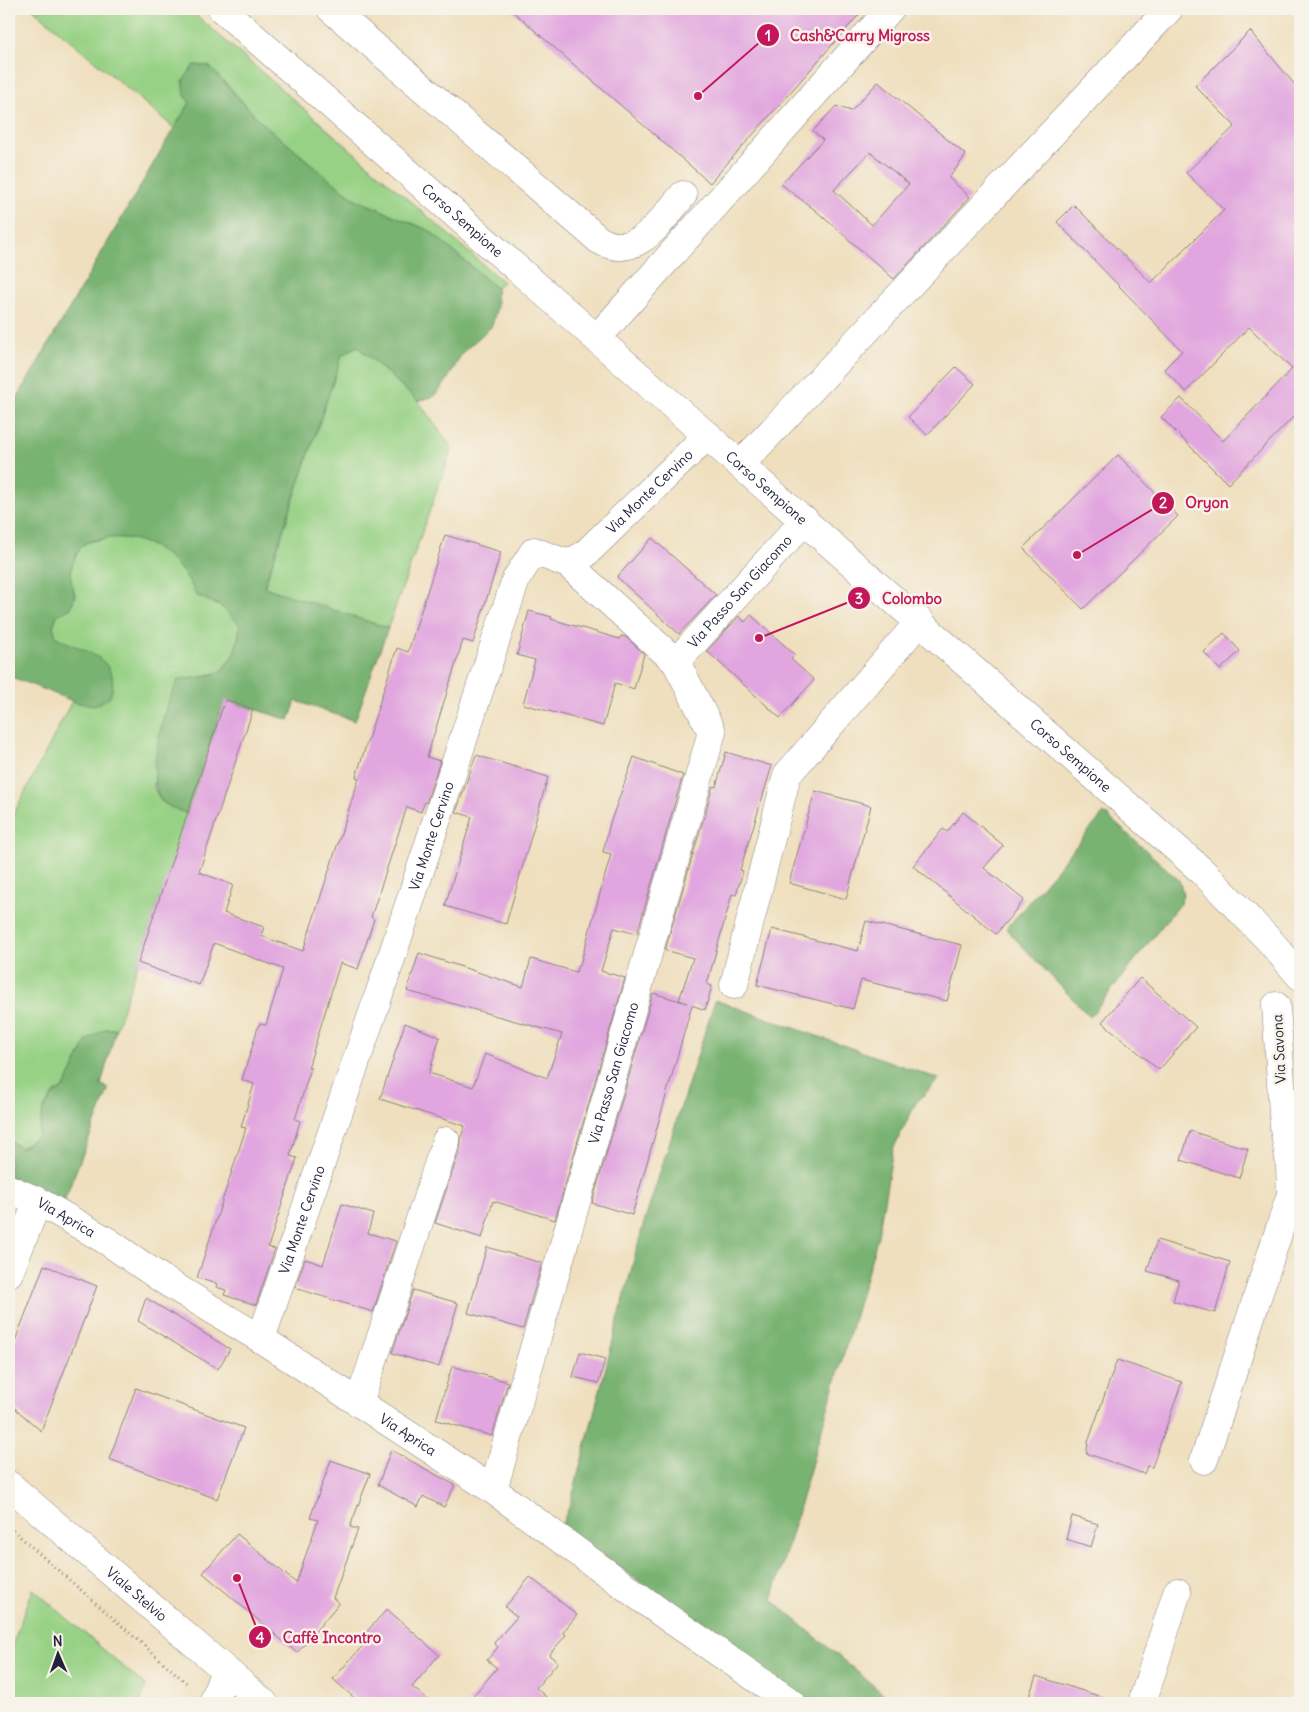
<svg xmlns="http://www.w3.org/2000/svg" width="1309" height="1712" viewBox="0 0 1309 1712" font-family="Delius,sans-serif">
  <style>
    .green { fill: #97d185; stroke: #5c7a60 }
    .forest { fill: #79b372; stroke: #4e6a56 }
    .building { fill: #e1a6df; fill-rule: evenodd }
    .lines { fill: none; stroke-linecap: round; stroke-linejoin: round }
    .minor-casing { stroke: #88807c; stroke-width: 29 }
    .major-casing { stroke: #88807c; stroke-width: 29 }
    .path { stroke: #88807c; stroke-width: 3; stroke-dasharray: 1 4; stroke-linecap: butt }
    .minor { stroke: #fff; stroke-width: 28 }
    .major { stroke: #fff; stroke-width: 28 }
    .labels { text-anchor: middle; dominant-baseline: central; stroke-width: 5; stroke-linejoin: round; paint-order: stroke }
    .street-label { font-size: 14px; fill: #22223b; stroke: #f7f3e8 }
    .leader { fill: none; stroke: #c2185b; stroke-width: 2 }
    .callout-dot { fill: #c2185b; stroke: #f7f3e8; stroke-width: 2 }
    .mark-label { font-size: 15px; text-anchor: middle; font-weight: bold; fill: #fff }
    .callout-label { font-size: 15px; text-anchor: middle; font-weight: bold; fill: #c2185b; stroke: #f7f3e8; stroke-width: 5; stroke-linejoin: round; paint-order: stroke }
  </style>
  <rect width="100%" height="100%" fill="#f7f3e8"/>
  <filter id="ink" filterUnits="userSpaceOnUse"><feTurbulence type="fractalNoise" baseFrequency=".02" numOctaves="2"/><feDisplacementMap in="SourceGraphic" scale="10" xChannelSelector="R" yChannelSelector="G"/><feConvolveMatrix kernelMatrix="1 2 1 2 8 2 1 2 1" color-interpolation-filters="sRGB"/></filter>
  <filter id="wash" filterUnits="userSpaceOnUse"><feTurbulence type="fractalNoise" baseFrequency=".0096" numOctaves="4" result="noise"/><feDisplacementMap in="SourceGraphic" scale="20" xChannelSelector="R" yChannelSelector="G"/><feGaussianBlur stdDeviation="1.12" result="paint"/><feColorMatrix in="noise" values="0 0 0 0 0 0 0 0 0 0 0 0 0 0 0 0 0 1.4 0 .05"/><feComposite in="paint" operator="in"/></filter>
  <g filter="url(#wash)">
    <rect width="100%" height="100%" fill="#efdfbe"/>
    <!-- green -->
    <g class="green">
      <path d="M 33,9 L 189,9 L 503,282 L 496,288 L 430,231 L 357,200 L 329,179 L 259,120 L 224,81 L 185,95 L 190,103 L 174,128 Z"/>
      <path d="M 357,346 L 418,401 L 452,448 L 388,628 L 264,588 L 342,355 Z"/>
      <path d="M 116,537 C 124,538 135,538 143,541 C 168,551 186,570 196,595 L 222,607 L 240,625 L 238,642 L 233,656 L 220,672 L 203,676 L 167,704 L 159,737 L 156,762 L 154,788 L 162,802 L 188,814 L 116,1029 L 105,1029 L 65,1086 L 53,1095 L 43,1110 L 38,1136 L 21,1148 L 9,1141 L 9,823 L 72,701 L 78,703 L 87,651 L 70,645 L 55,637 L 53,626 L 57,615 L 71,608 L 75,595 L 70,577 L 73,561 L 82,545 L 88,542 Z"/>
      <path d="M 33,1589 L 146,1686 L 140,1703 L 9,1703 L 9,1654 Z"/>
    </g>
    <!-- forest -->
    <g class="forest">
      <path d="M 194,65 L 209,66 L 259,120 L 329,179 L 357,200 L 430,231 L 496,288 L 497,306 L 492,326 L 463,352 L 446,382 L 435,396 L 418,401 L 357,346 L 342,355 L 264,587 L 388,628 L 355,721 L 296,701 L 289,720 L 225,700 L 188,814 C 181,811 166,807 161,800 C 147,782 160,726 167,705 C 170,696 175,688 178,680 C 189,678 213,677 221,671 C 235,659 238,642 240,625 L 222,607 L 196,595 C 181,558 144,531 103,539 C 96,540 87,540 82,546 C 75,554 70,568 71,578 C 71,583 74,588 74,593 C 75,598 72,603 71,608 L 57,615 L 53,626 L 56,637 C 81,651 124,657 110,697 L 96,705 L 78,703 L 9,676 L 9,412 L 174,128 L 190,103 L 185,95 L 183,81 Z"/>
      <path d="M 1104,813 L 1179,880 L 1183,894 L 1181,902 L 1090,1017 L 1006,929 Z"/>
      <path d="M 715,1000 L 939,1079 L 916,1103 L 893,1149 L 878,1236 L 772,1600 L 894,1703 L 810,1703 L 561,1526 L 570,1505 L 642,1229 Z"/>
      <path d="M 105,1029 L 116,1029 L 101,1085 L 109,1088 L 64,1201 L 9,1176 L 9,1141 L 21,1148 L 38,1136 L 43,1110 L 53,1095 L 65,1086 L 87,1040 Z"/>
    </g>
    <g id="blocks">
      <!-- building -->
      <g class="building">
        <path d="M 510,9 L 864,9 L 710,183 Z"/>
        <path d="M 1250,31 L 1300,91 L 1300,410 L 1228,484 L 1161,417 L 1181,398 L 1223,441 L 1292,369 L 1249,327 L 1186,392 L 1164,369 L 1182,351 L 1057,222 L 1074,205 L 1151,283 L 1224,210 L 1186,173 L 1235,126 L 1195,86 Z"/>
        <path d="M 878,82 L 966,155 L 949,178 L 970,197 L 894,279 L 815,210 L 781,184 L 823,140 L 813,131 L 836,106 L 851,111 ZM 870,152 L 909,184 L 872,225 L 834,190 Z"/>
        <path d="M 956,367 L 975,384 L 927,435 L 908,417 Z"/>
        <path d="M 1118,455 L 1178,516 L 1083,609 L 1023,548 Z"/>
        <path d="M 445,535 L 501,552 L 473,643 L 463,640 L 427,757 L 440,761 L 426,803 L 425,802 L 421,812 L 407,807 L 371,917 L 374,919 L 358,969 L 340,963 L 308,1068 L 311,1068 L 295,1119 L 300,1121 L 290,1156 L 297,1158 L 268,1247 L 275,1249 L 256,1305 L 224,1295 L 226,1290 L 216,1287 L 217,1284 L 197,1278 L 246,1128 L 241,1127 L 254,1084 L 242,1080 L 259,1024 L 266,1025 L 283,969 L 214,943 L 199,985 L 138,963 L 225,700 L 253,709 L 199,872 L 233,885 L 224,913 L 264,927 L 261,936 L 303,951 L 359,778 L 356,777 L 397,648 L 408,652 Z"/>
        <path d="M 652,538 L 716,595 L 679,634 L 617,577 Z"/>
        <path d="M 529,611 L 552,617 L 551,619 L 620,639 L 621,636 L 626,637 L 644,654 L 634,689 L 615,683 L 603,726 L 523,704 L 535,660 L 517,655 Z"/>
        <path d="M 751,615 L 795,655 L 791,659 L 814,680 L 780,718 L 707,651 L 739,616 L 745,622 Z"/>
        <path d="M 1224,633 L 1240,651 L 1220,670 L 1204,652 Z"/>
        <path d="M 726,752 L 772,766 L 740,870 L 743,871 L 736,895 L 732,894 L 707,984 L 712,986 L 705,1010 L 692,1005 L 632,1215 L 592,1203 L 653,993 L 687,1003 L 679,1000 L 693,958 L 665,950 L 713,786 L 716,787 Z"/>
        <path d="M 476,755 L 548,777 L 506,924 L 445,906 L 472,817 L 456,812 Z"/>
        <path d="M 634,757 L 683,775 L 637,934 L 614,928 L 601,971 L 625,978 L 555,1220 L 493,1201 L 482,1238 L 435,1223 L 461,1146 L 461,1137 L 465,1126 L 380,1099 L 405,1023 L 440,1037 L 429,1073 L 473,1087 L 485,1054 L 547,1078 L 562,1034 L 407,991 L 419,953 L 523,987 L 531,959 L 576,972 L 578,965 L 580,965 L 611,854 L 603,852 L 610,823 Z"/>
        <path d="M 815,791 L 871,806 L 846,899 L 789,883 Z"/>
        <path d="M 963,812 L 1003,845 L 984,868 L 1024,900 L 996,934 L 913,866 L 943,829 L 947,832 Z"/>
        <path d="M 866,921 L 962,945 L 947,1001 L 861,980 L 853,1009 L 757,985 L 772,929 L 858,951 Z"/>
        <path d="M 1140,978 L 1196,1027 L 1159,1070 L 1102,1022 Z"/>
        <path d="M 1190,1131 L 1248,1149 L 1239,1178 L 1181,1160 Z"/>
        <path d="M 342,1204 L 373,1214 L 368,1233 L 396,1241 L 373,1312 L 295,1288 L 305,1259 L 323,1265 Z"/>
        <path d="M 1157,1240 L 1230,1262 L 1215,1313 L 1173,1301 L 1179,1280 L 1147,1271 Z"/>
        <path d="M 487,1247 L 542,1263 L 523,1329 L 468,1313 Z"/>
        <path d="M 44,1265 L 97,1286 L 41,1431 L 9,1403 L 9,1357 Z"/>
        <path d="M 413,1290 L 458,1303 L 439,1367 L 392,1353 Z"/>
        <path d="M 146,1298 L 230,1349 L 218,1369 L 138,1321 Z"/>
        <path d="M 580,1352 L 605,1359 L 599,1383 L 573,1377 Z"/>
        <path d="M 1117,1360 L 1182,1382 L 1152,1467 L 1147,1466 L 1144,1474 L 1086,1453 L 1088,1445 L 1087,1445 Z"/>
        <path d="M 452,1366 L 508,1382 L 492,1436 L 436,1420 Z"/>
        <path d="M 136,1388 L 244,1428 L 217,1499 L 109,1459 Z"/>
        <path d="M 391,1450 L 455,1485 L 444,1507 L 423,1496 L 418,1507 L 378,1485 Z"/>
        <path d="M 331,1460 L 370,1474 L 350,1527 L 358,1529 L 333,1598 L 339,1603 L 297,1653 L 203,1573 L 237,1534 L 296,1583 L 318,1520 L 310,1518 Z"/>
        <path d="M 1072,1516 L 1098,1524 L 1091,1547 L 1066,1539 Z"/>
        <path d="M 530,1577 L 577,1615 L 563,1632 L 566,1635 L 549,1655 L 558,1662 L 536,1688 L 553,1703 L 467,1703 L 497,1668 L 487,1660 L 498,1647 L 494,1643 L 517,1617 L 505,1607 Z"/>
        <path d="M 387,1609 L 439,1655 L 412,1687 L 432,1703 L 360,1703 L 333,1679 L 366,1642 L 361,1638 Z"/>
        <path d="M 1036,1676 L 1105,1698 L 1105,1703 L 1027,1703 Z"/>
      </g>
    </g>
  </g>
  <g filter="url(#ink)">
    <use href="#blocks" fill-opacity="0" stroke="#88807c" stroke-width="1"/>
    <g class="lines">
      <defs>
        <g id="minor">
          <path d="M 331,9 L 599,240 C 637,262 662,219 683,195"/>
          <path d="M 597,338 L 890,9"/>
          <path d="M 741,464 L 1169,9"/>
          <path id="s1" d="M 676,662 L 805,520"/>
          <path d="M 734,985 L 787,775 L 920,621"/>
          <path id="s2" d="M 9,1189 L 38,1201 L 107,1241 L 165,1281 L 261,1339 L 493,1490 L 667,1617 L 792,1703"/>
          <path d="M 9,1273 L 38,1201"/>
          <path id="s3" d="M 261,1339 L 389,965 L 516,579 L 534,551 L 568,564 L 584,555 L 708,435"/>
          <path d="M 359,1403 L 446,1141"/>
          <path d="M 1204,1460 L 1291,1194 L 1290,1164 L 1284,1128 L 1276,1006"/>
          <path id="s4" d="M 9,1485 L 264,1703"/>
          <path id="s5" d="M 493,1490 L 712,732 L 676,662 L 568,564"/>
          <path d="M 213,1703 L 225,1670"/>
          <path d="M 1142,1703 L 1177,1592"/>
        </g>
        <g id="major">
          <path id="s6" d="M 222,9 L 1202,871 L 1269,940 L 1300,976"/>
        </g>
      </defs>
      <!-- minor casing -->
      <use href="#minor" class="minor-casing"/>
      <!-- major casing -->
      <use href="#major" class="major-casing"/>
      <!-- path -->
      <path class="path" d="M 9,1527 L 189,1685"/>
      <!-- minor -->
      <use href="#minor" class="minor"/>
      <!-- major -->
      <use href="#major" class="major"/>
    </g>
  </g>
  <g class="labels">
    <!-- street labels -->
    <g class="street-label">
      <text stroke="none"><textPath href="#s6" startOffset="320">Corso Sempione</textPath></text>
      <text stroke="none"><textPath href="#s6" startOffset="725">Corso Sempione</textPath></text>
      <text stroke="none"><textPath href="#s3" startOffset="981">Via Monte Cervino</textPath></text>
      <text stroke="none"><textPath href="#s1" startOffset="95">Via Passo San Giacomo</textPath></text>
      <text stroke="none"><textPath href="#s6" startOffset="1130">Corso Sempione</textPath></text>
      <text stroke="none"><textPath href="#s3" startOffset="531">Via Monte Cervino</textPath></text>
      <text transform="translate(1279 1049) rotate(-93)">Via Savona</text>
      <text stroke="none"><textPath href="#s5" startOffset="434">Via Passo San Giacomo</textPath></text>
      <text stroke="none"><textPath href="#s2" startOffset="64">Via Aprica</textPath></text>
      <text stroke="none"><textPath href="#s3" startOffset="126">Via Monte Cervino</textPath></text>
      <text stroke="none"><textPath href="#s2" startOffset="469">Via Aprica</textPath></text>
      <text stroke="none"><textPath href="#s4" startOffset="168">Viale Stelvio</textPath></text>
    </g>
  </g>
  <!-- callouts -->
  <path class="leader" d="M698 96L768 35M1077 555L1163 503M759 638L859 598M237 1578L260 1637"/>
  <g class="callout-dot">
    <circle cx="698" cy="96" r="5"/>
    <circle cx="1077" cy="555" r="5"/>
    <circle cx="759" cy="638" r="5"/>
    <circle cx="237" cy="1578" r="5"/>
    <circle cx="768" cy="35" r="12"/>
    <circle cx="1163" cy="503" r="12"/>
    <circle cx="859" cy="598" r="12"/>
    <circle cx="260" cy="1637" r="12"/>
  </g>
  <g class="mark-label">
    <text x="768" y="41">1</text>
    <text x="1163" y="508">2</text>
    <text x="859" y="604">3</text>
    <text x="260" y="1643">4</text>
  </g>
  <g class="callout-label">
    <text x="860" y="41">Cash&amp;Carry Migross</text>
    <text x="1207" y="508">Oryon</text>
    <text x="912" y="604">Colombo</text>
    <text x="332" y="1643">Caffè Incontro</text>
  </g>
  <!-- margin -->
  <rect width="1309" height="1712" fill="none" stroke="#f7f3e8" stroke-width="30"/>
  <!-- north arrow -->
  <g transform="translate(58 1654) rotate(358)" stroke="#f7f3e8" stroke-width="4" paint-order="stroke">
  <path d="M0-4L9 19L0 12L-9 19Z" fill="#22223b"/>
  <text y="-8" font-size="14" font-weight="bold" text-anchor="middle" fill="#22223b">N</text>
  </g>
</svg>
